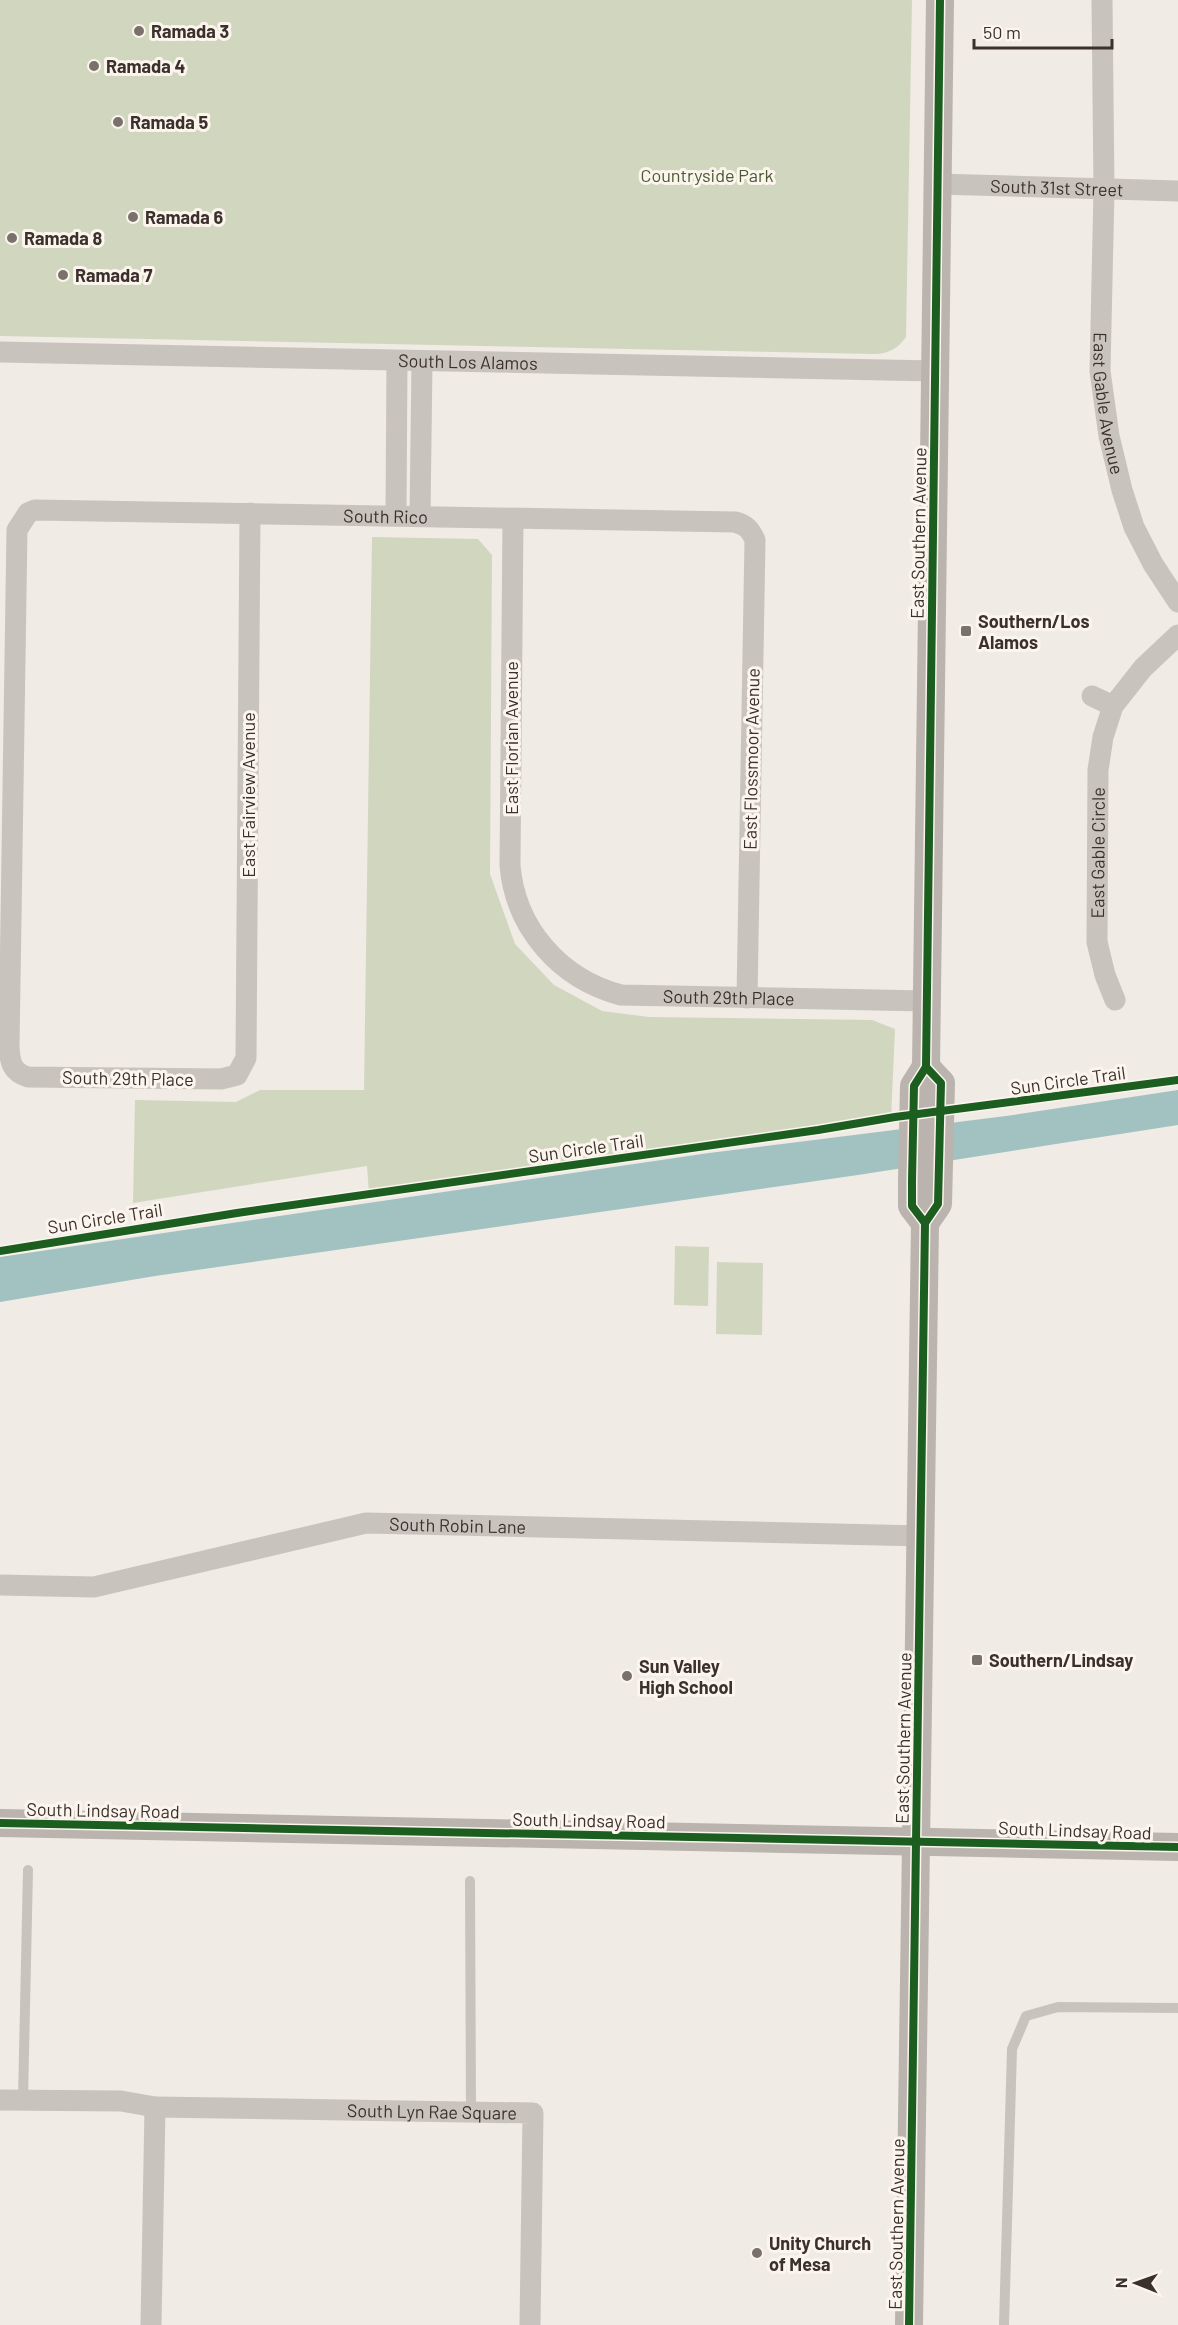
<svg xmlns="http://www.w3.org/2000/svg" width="1178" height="2325" viewBox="0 0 1178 2325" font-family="Barlow,sans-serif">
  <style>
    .green { fill: #d1d6bf }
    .water { fill: #a1c2c1 }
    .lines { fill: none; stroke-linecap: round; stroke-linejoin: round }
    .lane { stroke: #c9c3be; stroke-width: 10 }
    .street { stroke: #c9c3be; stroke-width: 21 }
    .secondary { stroke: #bab3ae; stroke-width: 28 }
    .cycleway-casing { stroke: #fbf5ee; stroke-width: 11 }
    .cycleway { stroke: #1b5e20; stroke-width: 8 }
    .poi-dot { fill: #7a716c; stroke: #fbf5ee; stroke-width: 2 }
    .labels { text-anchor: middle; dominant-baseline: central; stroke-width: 6; stroke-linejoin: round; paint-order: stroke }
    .poi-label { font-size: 18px; font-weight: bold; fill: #3b302b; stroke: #fbf5ee; text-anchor: start }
    .park-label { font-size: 18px; fill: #4a5a2e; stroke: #fbf5ee }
    .street-label { font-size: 18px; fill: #3b302b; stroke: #fbf5ee }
  </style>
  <rect width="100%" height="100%" fill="#f0ebe5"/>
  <!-- green -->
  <g class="green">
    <path d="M 0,0 L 912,0 L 906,337 C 898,348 890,353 876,354 L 0,336 Z"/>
    <path d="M 372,537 L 478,539 L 492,555 L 490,874 L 515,944 L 554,985 L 602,1011 L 649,1017 L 872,1020 L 895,1029 L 891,1118 L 369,1194 L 367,1166 L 133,1203 L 135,1100 L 236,1102 L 260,1090 L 364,1090 Z"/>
    <path d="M 675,1246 L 709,1247 L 708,1306 L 674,1305 Z"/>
    <path d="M 717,1262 L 763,1263 L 762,1335 L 716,1334 Z"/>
  </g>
  <!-- water -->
  <path class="water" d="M 1178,1090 L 1178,1125 L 858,1175 L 155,1276 L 0,1302 L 0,1257 L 709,1153 L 1006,1116 Z"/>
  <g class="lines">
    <!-- lane -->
    <g class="lane">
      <path d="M 470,1881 L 471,2112"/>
      <path d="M 23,2100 L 28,1870"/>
      <path d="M 1004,2325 L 1012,2049 L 1026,2016 L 1058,2007 L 1178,2008"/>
    </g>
    <!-- street -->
    <g class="street">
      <path id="s1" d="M 1102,0 L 1104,190 L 1100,371 L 1109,436 L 1122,490 L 1134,527 L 1153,564 L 1178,602"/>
      <path id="s2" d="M 937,184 L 1178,191"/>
      <path id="s3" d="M 0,352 L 935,371"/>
      <path id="s4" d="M 250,513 L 246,1058 L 237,1075 L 221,1079 L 28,1077 C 12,1072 10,1063 9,1047 L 17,530 L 28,513 L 35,510 L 735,522 C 746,525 750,529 755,540 L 747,998"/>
      <path d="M 396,515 L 397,361"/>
      <path d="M 420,516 L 422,362"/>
      <path id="s5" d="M 513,519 L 510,865 C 515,928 560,979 621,995 L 927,1001"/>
      <path d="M 1092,696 L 1113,706"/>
      <path id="s6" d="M 1115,1000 L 1105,975 L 1097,942 L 1098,770 L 1103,737 L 1113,706 L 1143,668 L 1178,635"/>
      <path id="s7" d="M 0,1585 L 94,1587 L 366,1523 L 922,1536"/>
      <path d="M 0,2100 L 121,2101 L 155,2107"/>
      <path id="s8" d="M 151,2325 L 155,2107 L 533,2113 L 530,2325"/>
    </g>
    <!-- secondary -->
    <g class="secondary">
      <path d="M 925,1223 L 912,1206 L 912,1180 L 914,1086 L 926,1067 L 940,0"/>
      <path d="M 0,1823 L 1178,1847"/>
      <path d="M 909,2325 L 925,1223 L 938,1204 L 941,1083 L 926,1067"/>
    </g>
    <defs>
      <g id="cycleway">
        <path d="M 925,1223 L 912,1206 L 912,1180 L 914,1086 L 926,1067 L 940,0"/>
        <path d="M 0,1251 L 237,1213 L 818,1130 L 895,1117 L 1178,1080"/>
        <path d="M 0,1823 L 1178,1847"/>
        <path d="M 909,2325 L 925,1223 L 938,1204 L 941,1083 L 926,1067"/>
      </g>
    </defs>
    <!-- cycleway casing -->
    <use href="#cycleway" class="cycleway-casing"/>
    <!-- cycleway -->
    <use href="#cycleway" class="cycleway"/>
  </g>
  <!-- markers -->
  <g class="poi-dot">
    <circle cx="139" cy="31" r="6"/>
    <circle cx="94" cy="66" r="6"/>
    <circle cx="118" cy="122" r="6"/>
    <circle cx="133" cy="217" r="6"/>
    <circle cx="12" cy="238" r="6"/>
    <circle cx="63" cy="275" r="6"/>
    <rect x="960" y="625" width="12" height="12" rx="3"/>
    <rect x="971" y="1654" width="12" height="12" rx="3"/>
    <circle cx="627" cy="1676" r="6"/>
    <circle cx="757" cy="2253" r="6"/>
  </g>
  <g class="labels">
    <!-- poi labels -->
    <g class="poi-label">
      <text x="151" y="31">Ramada 3</text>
      <text x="106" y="66">Ramada 4</text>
      <text x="130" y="122">Ramada 5</text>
      <text x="145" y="217">Ramada 6</text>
      <text x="24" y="238">Ramada 8</text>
      <text x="75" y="275">Ramada 7</text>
      <text x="978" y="621">Southern/Los<tspan x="978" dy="21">Alamos</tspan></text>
      <text x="989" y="1660">Southern/Lindsay</text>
      <text x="639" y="1666">Sun Valley<tspan x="639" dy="21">High School</tspan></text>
      <text x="769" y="2243">Unity Church<tspan x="769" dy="21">of Mesa</tspan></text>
    </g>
    <!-- park labels -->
    <g class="park-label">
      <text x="707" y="175">Countryside Park</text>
    </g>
    <!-- street labels -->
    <g class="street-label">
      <text stroke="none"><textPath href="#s2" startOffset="120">South 31st Street</textPath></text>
      <text stroke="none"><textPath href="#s3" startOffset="468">South Los Alamos</textPath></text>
      <text stroke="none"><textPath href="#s1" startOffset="404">East Gable Avenue</textPath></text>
      <text stroke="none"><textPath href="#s4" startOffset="1708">South Rico</textPath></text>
      <text transform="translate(918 533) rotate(-89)">East Southern Avenue</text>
      <text transform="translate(511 738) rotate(-90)">East Florian Avenue</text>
      <text transform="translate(751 759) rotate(-89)">East Flossmoor Avenue</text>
      <text transform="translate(248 795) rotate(-90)">East Fairview Avenue</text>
      <text stroke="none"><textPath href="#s6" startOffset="150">East Gable Circle</textPath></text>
      <text stroke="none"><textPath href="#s5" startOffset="636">South 29th Place</textPath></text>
      <text transform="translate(128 1078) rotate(1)">South 29th Place</text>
      <text transform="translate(1068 1080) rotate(-8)">Sun Circle Trail</text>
      <text transform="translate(586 1148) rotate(-8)">Sun Circle Trail</text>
      <text transform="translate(105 1218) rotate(-9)">Sun Circle Trail</text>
      <text stroke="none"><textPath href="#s7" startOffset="465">South Robin Lane</textPath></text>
      <text transform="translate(903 1738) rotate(-89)">East Southern Avenue</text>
      <text transform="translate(103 1810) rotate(1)">South Lindsay Road</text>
      <text transform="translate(589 1820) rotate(1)">South Lindsay Road</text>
      <text transform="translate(1075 1830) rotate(2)">South Lindsay Road</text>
      <text stroke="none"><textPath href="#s8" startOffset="495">South Lyn Rae Square</textPath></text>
      <text transform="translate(896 2224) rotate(-89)">East Southern Avenue</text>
    </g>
  </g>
  <!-- north arrow -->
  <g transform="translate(1136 2283) rotate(271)" stroke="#fbf5ee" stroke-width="4.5" paint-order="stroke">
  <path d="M0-4.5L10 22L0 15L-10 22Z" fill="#3b302b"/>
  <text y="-9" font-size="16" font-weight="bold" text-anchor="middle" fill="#3b302b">N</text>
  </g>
  <!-- scale -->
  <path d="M974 39v9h138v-9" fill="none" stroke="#3b302b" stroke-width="3"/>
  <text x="983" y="39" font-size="18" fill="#3b302b" stroke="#fbf5ee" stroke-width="4.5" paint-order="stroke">50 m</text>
</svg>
